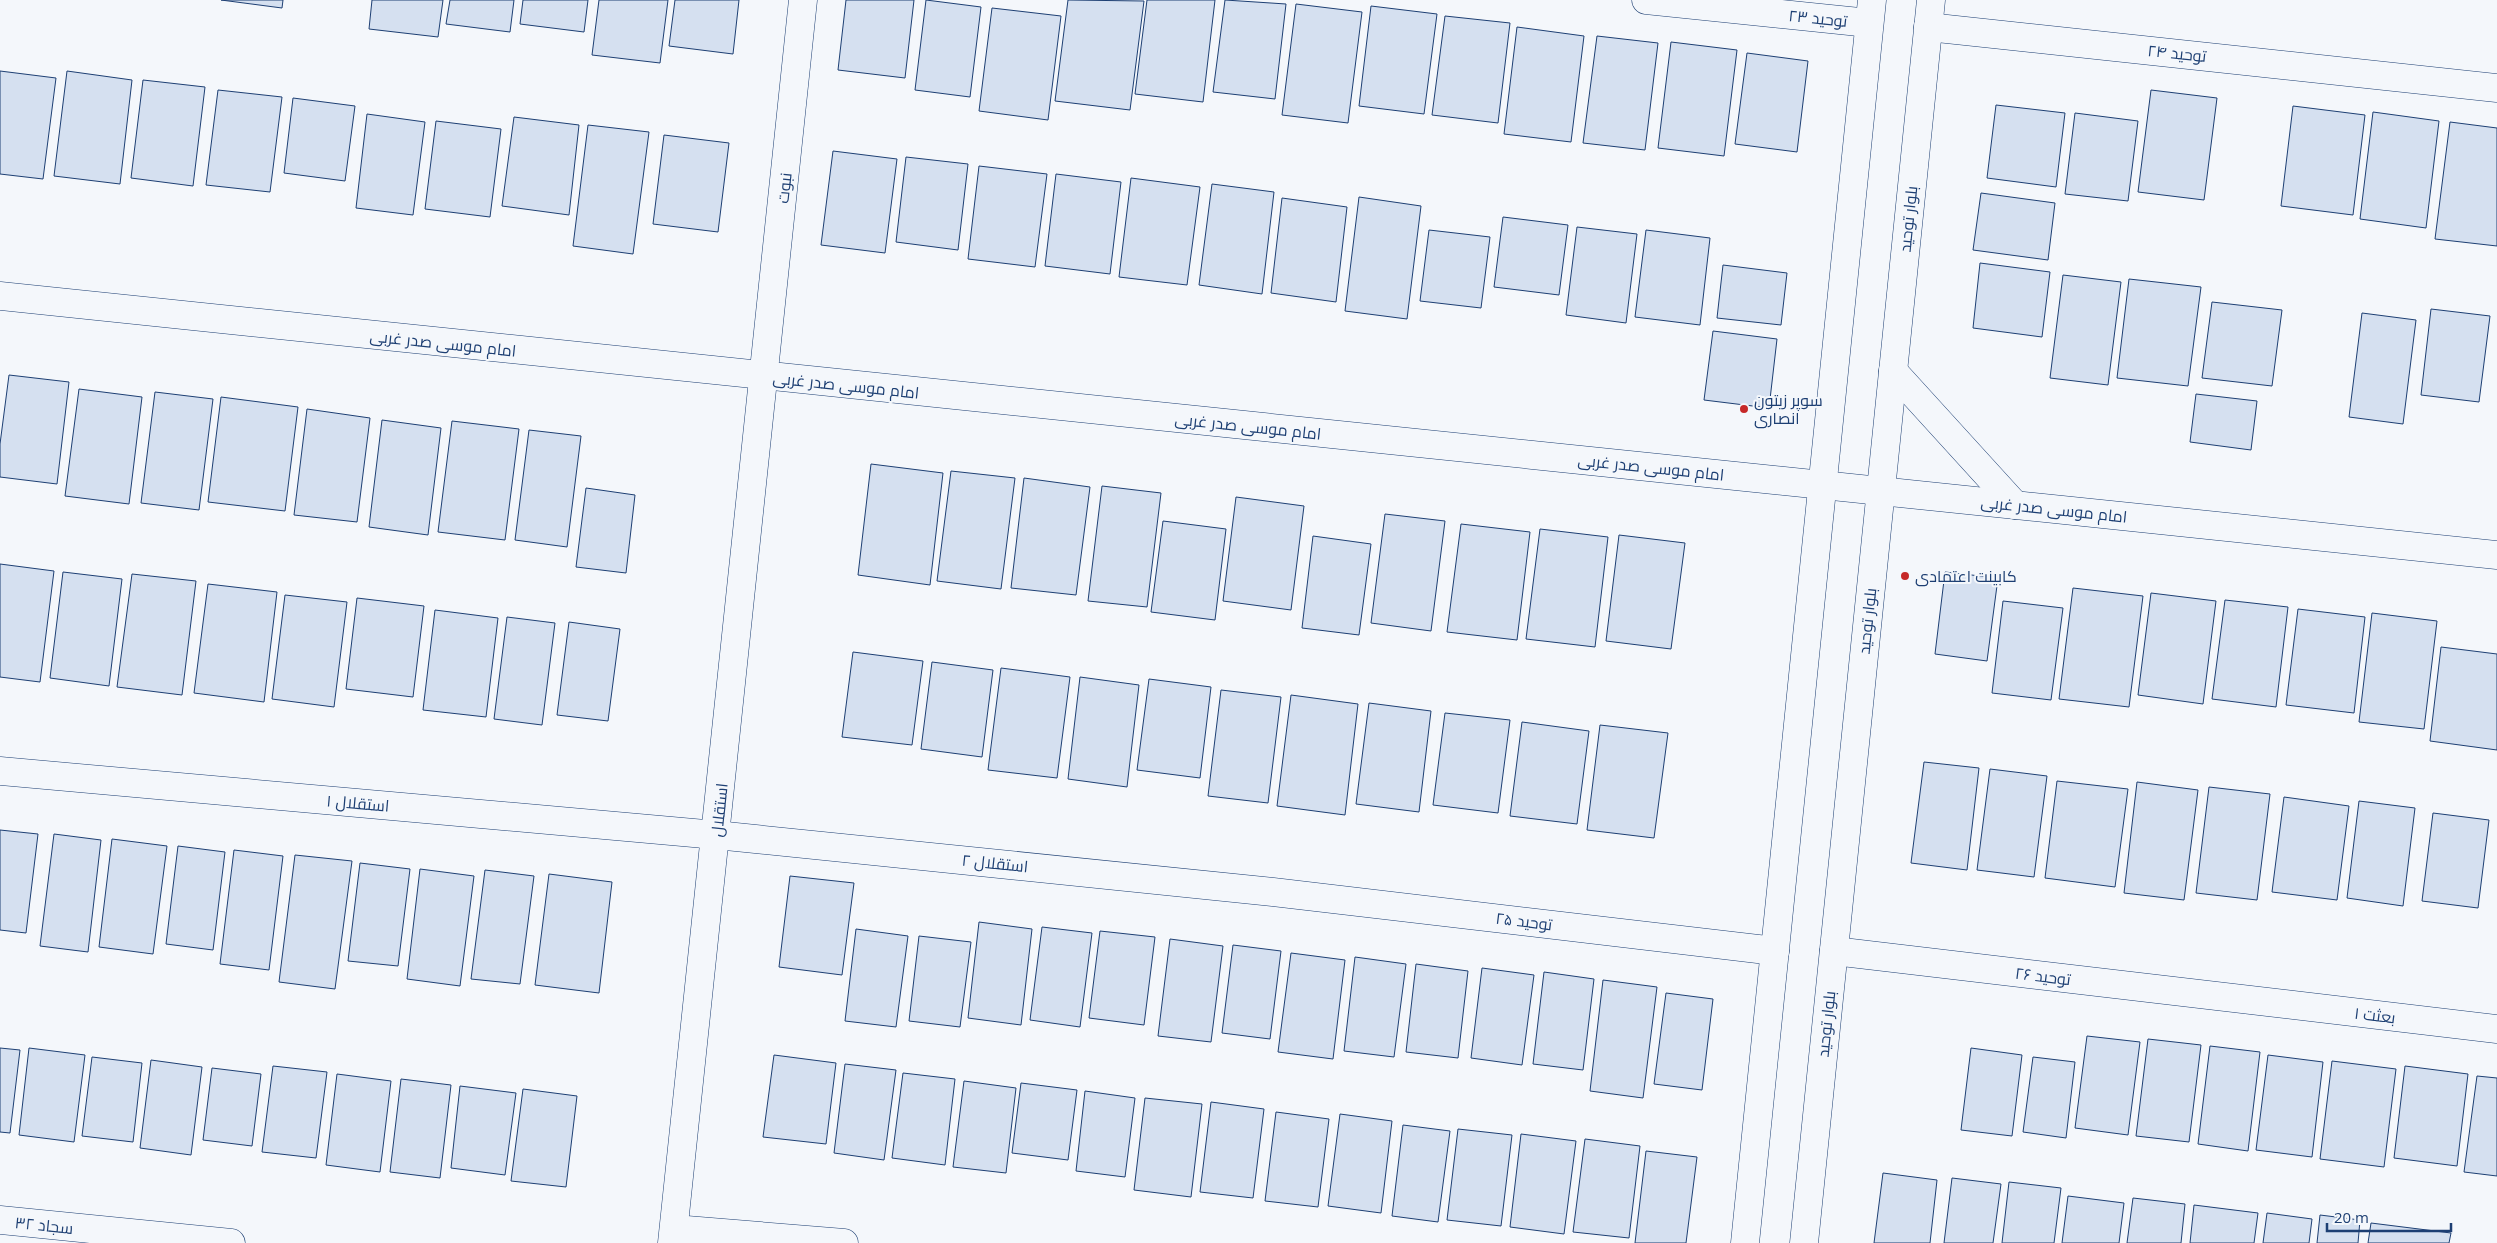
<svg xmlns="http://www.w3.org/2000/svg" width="2497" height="1243" viewBox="0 0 2497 1243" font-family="'Open Sans',Cairo,sans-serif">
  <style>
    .building { fill: #d5e0f0; stroke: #1d3f73 }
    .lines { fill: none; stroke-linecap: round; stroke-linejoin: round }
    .minor-casing { stroke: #1d3f73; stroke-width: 29 }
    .tertiary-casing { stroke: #1d3f73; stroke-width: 29 }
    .minor { stroke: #f4f7fb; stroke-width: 28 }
    .tertiary { stroke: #f4f7fb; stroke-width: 28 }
    .poi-dot { fill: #c62828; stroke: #f4f7fb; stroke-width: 2 }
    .labels { text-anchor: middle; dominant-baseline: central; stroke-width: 4; stroke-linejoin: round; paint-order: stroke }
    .street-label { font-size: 16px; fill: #1d3f73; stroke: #f4f7fb }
    .poi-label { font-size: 16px; fill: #1d3f73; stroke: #f4f7fb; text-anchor: start }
  </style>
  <rect width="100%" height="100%" fill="#f4f7fb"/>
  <!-- building -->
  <g class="building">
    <path d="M 221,0 L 283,0 L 282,8 Z"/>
    <path d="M 372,0 L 443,0 L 438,37 L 369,29 Z"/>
    <path d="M 450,0 L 514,0 L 510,32 L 446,24 Z"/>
    <path d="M 523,0 L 588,0 L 584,32 L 520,24 Z"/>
    <path d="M 599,0 L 668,0 L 660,63 L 592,55 Z"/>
    <path d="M 675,0 L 739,0 L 733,54 L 669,46 Z"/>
    <path d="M 846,0 L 914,0 L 905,78 L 838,70 Z"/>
    <path d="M 926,0 L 981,7 L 970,97 L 915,90 Z"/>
    <path d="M 1068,0 L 1144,1 L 1130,110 L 1055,101 Z"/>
    <path d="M 1147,0 L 1215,0 L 1203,102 L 1135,94 Z"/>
    <path d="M 1225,0 L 1286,4 L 1275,99 L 1213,92 Z"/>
    <path d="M 1296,4 L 1362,12 L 1348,123 L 1282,115 Z"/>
    <path d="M 1371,6 L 1437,14 L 1424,114 L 1359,106 Z"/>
    <path d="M 992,8 L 1061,16 L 1048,120 L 979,111 Z"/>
    <path d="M 1445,16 L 1510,23 L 1498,123 L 1432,115 Z"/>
    <path d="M 1517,27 L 1584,36 L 1571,142 L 1504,134 Z"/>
    <path d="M 1597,36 L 1658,43 L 1645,150 L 1583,143 Z"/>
    <path d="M 1671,42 L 1737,50 L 1724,156 L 1658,148 Z"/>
    <path d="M 1747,53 L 1808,61 L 1797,152 L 1735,144 Z"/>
    <path d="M 0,71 L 56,78 L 43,179 L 0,174 Z"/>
    <path d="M 67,71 L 132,80 L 120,184 L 54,176 Z"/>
    <path d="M 143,80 L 205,87 L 193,186 L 131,178 Z"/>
    <path d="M 218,90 L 282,97 L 270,192 L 206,185 Z"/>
    <path d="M 2151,90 L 2217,98 L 2204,200 L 2138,192 Z"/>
    <path d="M 293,98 L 355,106 L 345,181 L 284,173 Z"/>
    <path d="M 1996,105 L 2065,113 L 2056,187 L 1987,178 Z"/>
    <path d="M 2293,106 L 2365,115 L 2353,215 L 2281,206 Z"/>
    <path d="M 2373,112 L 2439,121 L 2426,228 L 2360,219 Z"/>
    <path d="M 2075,113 L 2138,121 L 2128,201 L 2065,194 Z"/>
    <path d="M 367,114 L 425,122 L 413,215 L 356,208 Z"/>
    <path d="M 514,117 L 579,125 L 569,215 L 502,206 Z"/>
    <path d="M 436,121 L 501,129 L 490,217 L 425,209 Z"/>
    <path d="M 2450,122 L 2497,128 L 2497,246 L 2435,239 Z"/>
    <path d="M 588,125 L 649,132 L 633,254 L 573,246 Z"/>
    <path d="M 664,135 L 729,143 L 718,232 L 653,224 Z"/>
    <path d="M 833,151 L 897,159 L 885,253 L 821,245 Z"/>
    <path d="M 906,157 L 968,164 L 958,250 L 896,242 Z"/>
    <path d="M 979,166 L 1047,174 L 1035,267 L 968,259 Z"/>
    <path d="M 1056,174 L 1121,182 L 1110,274 L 1045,266 Z"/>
    <path d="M 1131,178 L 1200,187 L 1187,285 L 1119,277 Z"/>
    <path d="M 1212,184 L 1274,192 L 1262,294 L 1199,285 Z"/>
    <path d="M 1981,193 L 2055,203 L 2048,260 L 1973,250 Z"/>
    <path d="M 1359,197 L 1421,206 L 1407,319 L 1345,311 Z"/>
    <path d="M 1282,198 L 1347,207 L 1336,302 L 1271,293 Z"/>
    <path d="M 1503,217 L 1568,225 L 1559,295 L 1494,287 Z"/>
    <path d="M 1577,227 L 1637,234 L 1626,323 L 1566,315 Z"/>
    <path d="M 1429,230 L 1490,237 L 1481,308 L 1420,301 Z"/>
    <path d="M 1646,230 L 1710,238 L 1700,325 L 1635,317 Z"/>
    <path d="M 1980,263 L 2050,272 L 2042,337 L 1973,328 Z"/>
    <path d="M 1723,265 L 1787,273 L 1781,325 L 1717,318 Z"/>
    <path d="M 2063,275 L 2121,282 L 2108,385 L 2050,378 Z"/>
    <path d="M 2129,279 L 2201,287 L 2188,386 L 2117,378 Z"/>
    <path d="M 2212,302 L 2282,310 L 2272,386 L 2202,378 Z"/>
    <path d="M 2431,309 L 2490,316 L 2479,402 L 2421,395 Z"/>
    <path d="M 2362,313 L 2416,320 L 2403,424 L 2349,417 Z"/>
    <path d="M 1713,331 L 1777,339 L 1769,408 L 1704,400 Z"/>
    <path d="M 9,375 L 69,382 L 57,484 L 0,477 L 0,444 Z"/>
    <path d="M 79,389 L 142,397 L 129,504 L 65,496 Z"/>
    <path d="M 155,392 L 213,399 L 199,510 L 141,503 Z"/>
    <path d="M 2196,394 L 2257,401 L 2251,450 L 2190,442 Z"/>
    <path d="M 221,397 L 298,407 L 285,511 L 208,502 Z"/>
    <path d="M 307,409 L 370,418 L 357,522 L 294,515 Z"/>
    <path d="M 382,420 L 441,428 L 428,535 L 369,527 Z"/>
    <path d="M 452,421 L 519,429 L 505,540 L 438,532 Z"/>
    <path d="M 529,430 L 581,436 L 567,547 L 515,540 Z"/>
    <path d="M 871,464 L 943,473 L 930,585 L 858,575 Z"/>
    <path d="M 951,471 L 1015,478 L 1001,589 L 937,581 Z"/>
    <path d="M 1024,478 L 1090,487 L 1076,595 L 1011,588 Z"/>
    <path d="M 1102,486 L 1161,493 L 1147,607 L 1088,601 Z"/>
    <path d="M 586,488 L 635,495 L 626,573 L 576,567 Z"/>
    <path d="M 1236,497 L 1304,506 L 1291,610 L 1223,601 Z"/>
    <path d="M 1385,514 L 1445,521 L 1431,631 L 1371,623 Z"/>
    <path d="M 1163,521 L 1226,529 L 1215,620 L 1151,612 Z"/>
    <path d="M 1461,524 L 1530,532 L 1517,640 L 1447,632 Z"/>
    <path d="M 1540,529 L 1608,537 L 1595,647 L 1526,639 Z"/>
    <path d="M 1619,535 L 1685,543 L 1671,649 L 1606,641 Z"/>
    <path d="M 1313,536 L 1371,544 L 1359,635 L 1302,628 Z"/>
    <path d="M 0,564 L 54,571 L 40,682 L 0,677 Z"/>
    <path d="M 63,572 L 122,579 L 109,686 L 50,678 Z"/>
    <path d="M 1945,572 L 1998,578 L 1987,661 L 1935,654 Z"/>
    <path d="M 132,574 L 196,581 L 182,695 L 117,687 Z"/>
    <path d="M 208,584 L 277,592 L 264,702 L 194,693 Z"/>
    <path d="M 2073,588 L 2143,596 L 2129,707 L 2059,699 Z"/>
    <path d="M 2151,593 L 2216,601 L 2203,704 L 2138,695 Z"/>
    <path d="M 285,595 L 347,602 L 334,707 L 272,699 Z"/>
    <path d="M 357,598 L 424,606 L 413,697 L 346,689 Z"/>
    <path d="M 2225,600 L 2288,607 L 2276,707 L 2212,699 Z"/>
    <path d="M 2003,601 L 2063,608 L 2051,700 L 1992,693 Z"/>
    <path d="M 2298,609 L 2365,617 L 2354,713 L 2286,705 Z"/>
    <path d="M 435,610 L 498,618 L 486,717 L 423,710 Z"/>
    <path d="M 2372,613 L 2437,621 L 2424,729 L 2359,722 Z"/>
    <path d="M 507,617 L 555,623 L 542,725 L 494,719 Z"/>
    <path d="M 569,622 L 620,629 L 608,721 L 557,715 Z"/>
    <path d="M 2441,647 L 2497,654 L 2497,750 L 2430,741 Z"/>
    <path d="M 853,652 L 923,661 L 912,745 L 842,737 Z"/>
    <path d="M 932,662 L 993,670 L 982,757 L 921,749 Z"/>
    <path d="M 1001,668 L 1070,677 L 1057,778 L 988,770 Z"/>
    <path d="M 1080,677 L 1139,685 L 1127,787 L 1068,779 Z"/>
    <path d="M 1149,679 L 1211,687 L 1200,778 L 1137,770 Z"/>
    <path d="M 1221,690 L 1281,697 L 1268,803 L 1208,796 Z"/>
    <path d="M 1291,695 L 1358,704 L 1345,815 L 1277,806 Z"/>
    <path d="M 1369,703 L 1431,711 L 1419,812 L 1356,804 Z"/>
    <path d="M 1445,713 L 1510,720 L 1498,813 L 1433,805 Z"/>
    <path d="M 1522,722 L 1589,731 L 1577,824 L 1510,816 Z"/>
    <path d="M 1600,725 L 1668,733 L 1654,838 L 1587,830 Z"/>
    <path d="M 1924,762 L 1979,768 L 1967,870 L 1911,863 Z"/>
    <path d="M 1990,769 L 2047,776 L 2034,877 L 1977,870 Z"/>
    <path d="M 2057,781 L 2128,789 L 2115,887 L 2045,878 Z"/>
    <path d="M 2137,782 L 2198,790 L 2184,900 L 2124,893 Z"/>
    <path d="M 2209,787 L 2270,794 L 2257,900 L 2196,893 Z"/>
    <path d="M 2284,797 L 2349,806 L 2337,900 L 2272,892 Z"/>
    <path d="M 2359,801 L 2415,808 L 2403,906 L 2347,898 Z"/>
    <path d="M 2433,813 L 2489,820 L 2478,908 L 2422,901 Z"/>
    <path d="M 0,830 L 38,834 L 26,933 L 0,930 Z"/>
    <path d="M 54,834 L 101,840 L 88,952 L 40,946 Z"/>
    <path d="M 112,839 L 167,846 L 153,954 L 99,947 Z"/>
    <path d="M 178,846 L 225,852 L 213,950 L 166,944 Z"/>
    <path d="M 234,850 L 283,856 L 269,970 L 220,964 Z"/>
    <path d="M 295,855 L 352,861 L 335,989 L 279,982 Z"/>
    <path d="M 360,863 L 410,869 L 398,966 L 348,961 Z"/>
    <path d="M 420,869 L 474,876 L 460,986 L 407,979 Z"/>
    <path d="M 485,870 L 534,876 L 520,984 L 471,979 Z"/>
    <path d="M 549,874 L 612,882 L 599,993 L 535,985 Z"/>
    <path d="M 790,876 L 854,883 L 842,975 L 779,967 Z"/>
    <path d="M 979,922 L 1032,929 L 1021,1025 L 968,1018 Z"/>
    <path d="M 1042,927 L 1092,933 L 1080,1027 L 1030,1020 Z"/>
    <path d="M 856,929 L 908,936 L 896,1027 L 845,1021 Z"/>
    <path d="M 1100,931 L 1155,937 L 1144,1025 L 1089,1018 Z"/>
    <path d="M 919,936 L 971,942 L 960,1027 L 909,1021 Z"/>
    <path d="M 1170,939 L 1223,946 L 1211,1042 L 1158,1036 Z"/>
    <path d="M 1233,945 L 1281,951 L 1270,1039 L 1222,1033 Z"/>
    <path d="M 1291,953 L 1345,960 L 1333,1059 L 1278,1052 Z"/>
    <path d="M 1355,957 L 1406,964 L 1394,1057 L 1344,1051 Z"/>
    <path d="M 1416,964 L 1468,971 L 1458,1058 L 1406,1052 Z"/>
    <path d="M 1482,968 L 1534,975 L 1522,1065 L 1471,1058 Z"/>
    <path d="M 1544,972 L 1594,979 L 1583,1070 L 1533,1064 Z"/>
    <path d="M 1603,980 L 1657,987 L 1643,1098 L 1590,1091 Z"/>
    <path d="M 1666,993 L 1713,999 L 1702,1090 L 1654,1084 Z"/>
    <path d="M 2087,1036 L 2140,1042 L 2128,1135 L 2075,1128 Z"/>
    <path d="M 2148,1039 L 2201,1045 L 2189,1142 L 2136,1136 Z"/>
    <path d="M 2210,1046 L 2260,1052 L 2248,1151 L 2198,1144 Z"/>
    <path d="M 0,1048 L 20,1050 L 10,1133 L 0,1132 Z"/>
    <path d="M 29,1048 L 85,1055 L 74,1142 L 19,1135 Z"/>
    <path d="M 1971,1048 L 2022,1055 L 2012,1136 L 1961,1130 Z"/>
    <path d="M 774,1055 L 836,1063 L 826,1144 L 763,1137 Z"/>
    <path d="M 2268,1055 L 2323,1062 L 2312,1157 L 2256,1150 Z"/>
    <path d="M 92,1057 L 142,1063 L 133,1142 L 82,1136 Z"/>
    <path d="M 2033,1057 L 2075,1062 L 2066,1138 L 2023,1132 Z"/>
    <path d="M 151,1060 L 202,1067 L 191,1155 L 140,1148 Z"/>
    <path d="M 2332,1061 L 2396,1069 L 2384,1167 L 2320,1159 Z"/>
    <path d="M 845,1064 L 896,1070 L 884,1160 L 834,1153 Z"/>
    <path d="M 273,1066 L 327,1072 L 316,1158 L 262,1152 Z"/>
    <path d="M 2405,1066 L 2468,1074 L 2457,1166 L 2394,1158 Z"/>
    <path d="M 212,1068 L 261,1074 L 252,1146 L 203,1140 Z"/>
    <path d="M 903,1073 L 955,1079 L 945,1165 L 892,1158 Z"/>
    <path d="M 337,1074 L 391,1081 L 380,1172 L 326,1165 Z"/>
    <path d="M 2477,1076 L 2497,1078 L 2497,1176 L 2464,1172 Z"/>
    <path d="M 401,1079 L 451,1085 L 440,1178 L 390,1172 Z"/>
    <path d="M 964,1081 L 1016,1088 L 1006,1173 L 953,1167 Z"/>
    <path d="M 1021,1083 L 1077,1090 L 1068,1160 L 1012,1153 Z"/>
    <path d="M 460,1086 L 516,1093 L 505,1175 L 451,1168 Z"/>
    <path d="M 523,1089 L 577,1096 L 566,1187 L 511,1181 Z"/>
    <path d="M 1085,1091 L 1135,1098 L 1125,1177 L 1076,1171 Z"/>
    <path d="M 1145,1098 L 1202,1104 L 1191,1197 L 1134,1190 Z"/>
    <path d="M 1211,1102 L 1264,1109 L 1253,1198 L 1200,1192 Z"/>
    <path d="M 1276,1112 L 1329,1119 L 1318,1207 L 1265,1201 Z"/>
    <path d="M 1340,1114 L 1392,1121 L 1381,1213 L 1328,1206 Z"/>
    <path d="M 1403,1125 L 1450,1131 L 1438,1222 L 1392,1216 Z"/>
    <path d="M 1458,1129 L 1512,1135 L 1501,1226 L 1447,1220 Z"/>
    <path d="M 1521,1134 L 1576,1141 L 1564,1234 L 1510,1227 Z"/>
    <path d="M 1585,1139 L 1640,1146 L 1629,1238 L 1573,1232 Z"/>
    <path d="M 1646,1151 L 1697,1157 L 1686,1243 L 1635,1243 Z"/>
    <path d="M 1883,1173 L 1937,1180 L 1930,1243 L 1874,1243 Z"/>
    <path d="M 1952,1178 L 2001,1184 L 1993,1243 L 1944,1243 Z"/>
    <path d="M 2009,1182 L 2061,1188 L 2054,1243 L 2002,1243 Z"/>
    <path d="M 2068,1196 L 2124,1203 L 2119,1243 L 2062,1243 Z"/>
    <path d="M 2133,1198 L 2185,1204 L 2181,1243 L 2127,1243 Z"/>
    <path d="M 2194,1205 L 2258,1213 L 2254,1243 L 2190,1243 Z"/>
    <path d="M 2267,1213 L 2312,1219 L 2309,1243 L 2263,1243 Z"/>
    <path d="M 2320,1215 L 2360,1220 L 2358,1243 L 2317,1243 Z"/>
    <path d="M 2371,1223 L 2451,1233 L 2449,1243 L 2368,1243 Z"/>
  </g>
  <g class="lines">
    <defs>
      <g id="minor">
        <path d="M 1646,0 L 1869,23"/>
        <path d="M 1928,27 L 2497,88"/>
        <path d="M 0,771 L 716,835 L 1273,892 L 1775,951"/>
        <path d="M 1834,951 L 2497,1029"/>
        <path d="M 0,1220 L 231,1243"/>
        <path d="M 674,1229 L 844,1243"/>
      </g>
      <g id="tertiary">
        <path d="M 0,296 L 2497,555"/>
        <path d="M 1893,371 L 2015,505"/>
        <path d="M 672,1243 L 803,0"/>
        <path d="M 1745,1243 L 1872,0"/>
        <path d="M 1804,1243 L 1931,0"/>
      </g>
    </defs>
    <!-- minor casing -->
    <use href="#minor" class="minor-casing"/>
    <!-- tertiary casing -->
    <use href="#tertiary" class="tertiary-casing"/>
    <!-- minor -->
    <use href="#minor" class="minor"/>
    <!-- tertiary -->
    <use href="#tertiary" class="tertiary"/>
  </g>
  <!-- markers -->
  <g class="poi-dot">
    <circle cx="1744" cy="409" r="5"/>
    <circle cx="1905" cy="576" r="5"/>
  </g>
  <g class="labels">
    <!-- street labels -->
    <g class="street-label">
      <text transform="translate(1818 18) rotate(6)">توحید ۲۳</text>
      <text transform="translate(2177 53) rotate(6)">توحید ۲۴</text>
      <text transform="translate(784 188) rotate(-84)">نبوت</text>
      <text transform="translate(1908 219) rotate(-84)">بلوار توحید</text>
      <text transform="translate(443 343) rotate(6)">امام موسی صدر غربی</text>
      <text transform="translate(846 385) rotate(6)">امام موسی صدر غربی</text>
      <text transform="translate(1248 426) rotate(6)">امام موسی صدر غربی</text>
      <text transform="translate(1651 467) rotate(6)">امام موسی صدر غربی</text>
      <text transform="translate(2054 509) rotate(6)">امام موسی صدر غربی</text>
      <text transform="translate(1867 621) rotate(-84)">بلوار توحید</text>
      <text transform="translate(358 803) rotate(5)">استقلال ۱</text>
      <text transform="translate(719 810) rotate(-84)">استقلال</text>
      <text transform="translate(995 863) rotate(6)">استقلال ۲</text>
      <text transform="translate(1524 921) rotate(7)">توحید ۲۵</text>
      <text transform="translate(2043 976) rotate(7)">توحید ۲۶</text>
      <text transform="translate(2375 1015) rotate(7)">بعثت ۱</text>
      <text transform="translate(1826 1024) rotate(-84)">بلوار توحید</text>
      <text transform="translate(44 1225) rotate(6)">سجاد ۳۲</text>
    </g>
    <!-- poi labels -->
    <g class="poi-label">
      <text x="1754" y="400">سوپر زیتون<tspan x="1754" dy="18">انصاری</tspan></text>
      <text x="1915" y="576">کابینت اعتمادی</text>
    </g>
  </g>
  <!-- scale -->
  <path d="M2327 1223v8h124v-8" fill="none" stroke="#1d3f73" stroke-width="2.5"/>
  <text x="2334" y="1223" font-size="15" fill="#1d3f73" stroke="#f4f7fb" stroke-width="4" paint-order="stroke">20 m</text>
</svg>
